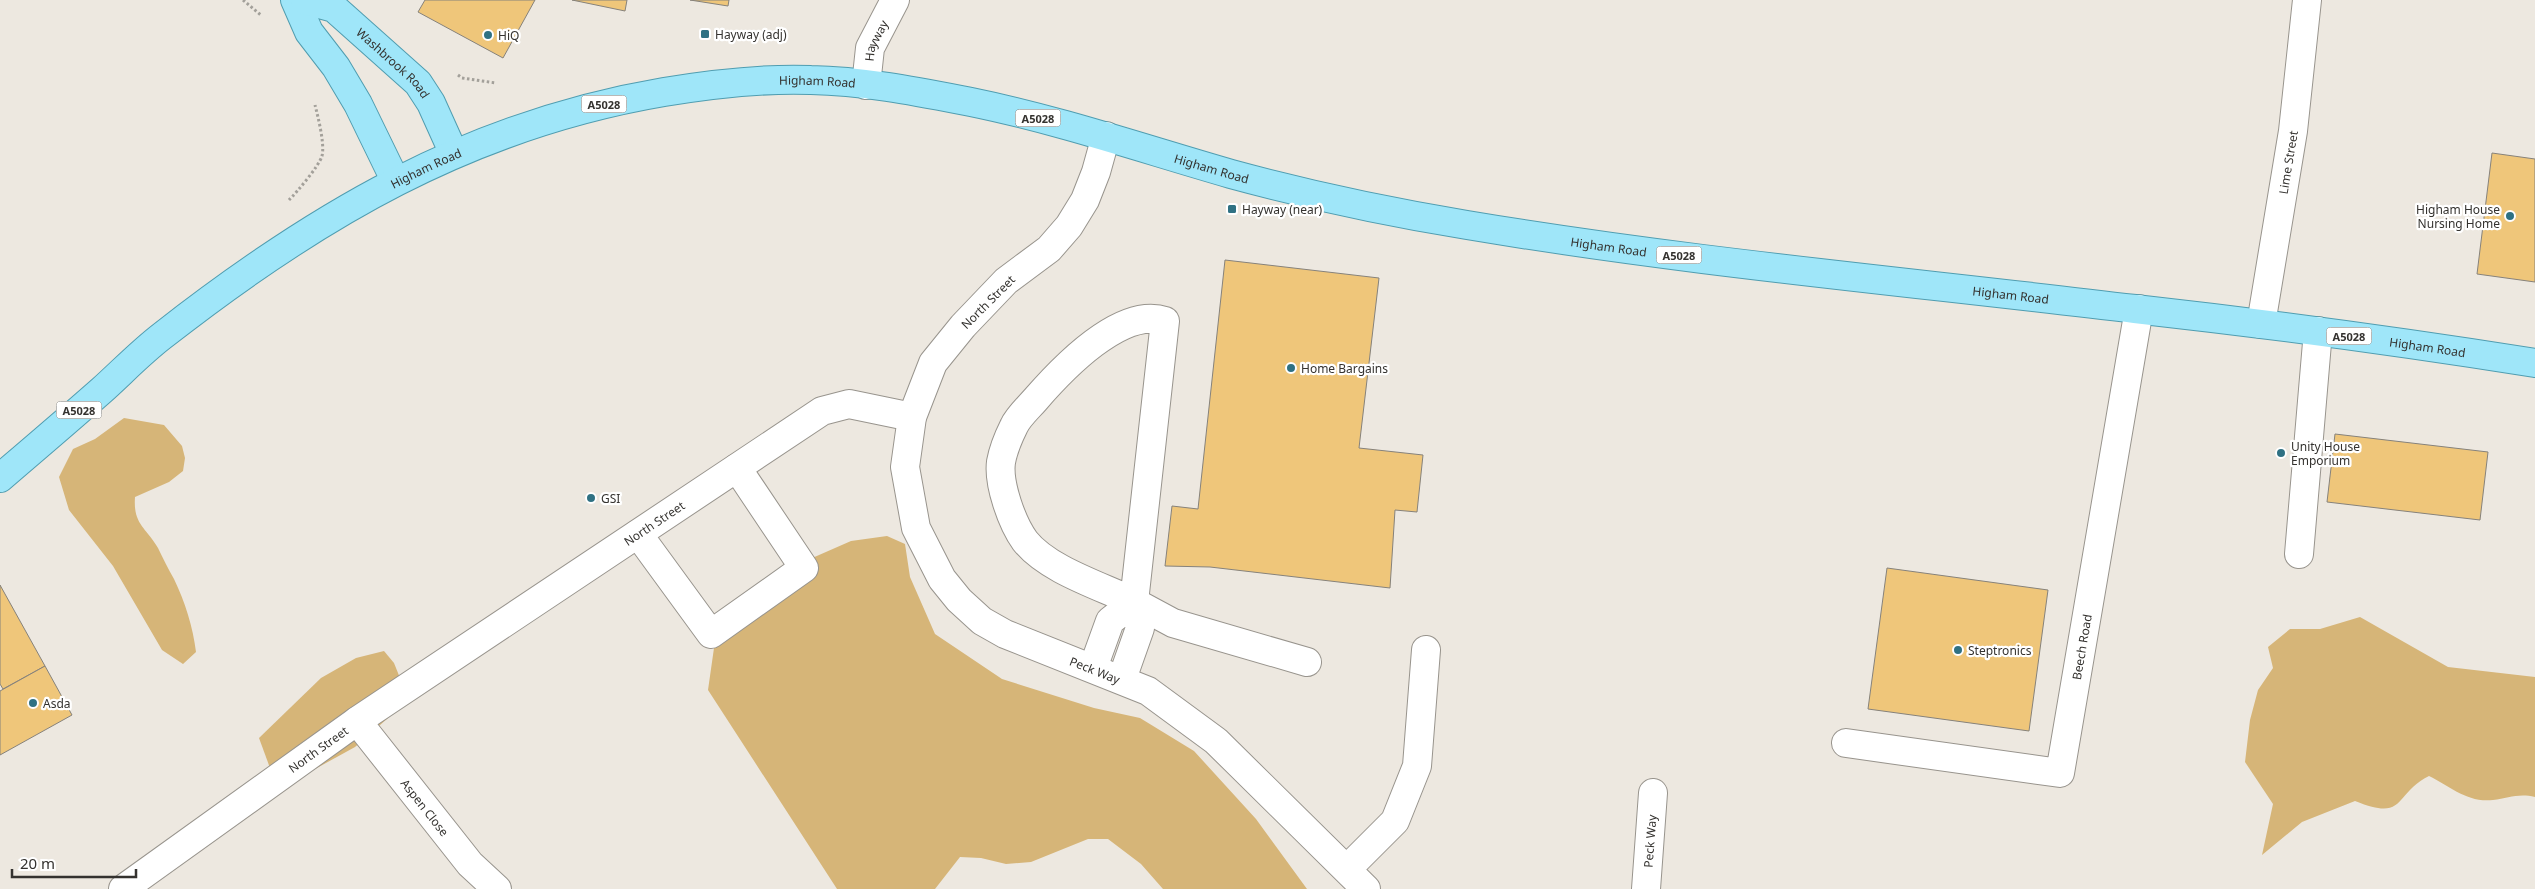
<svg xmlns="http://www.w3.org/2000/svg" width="2535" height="889" viewBox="0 0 2535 889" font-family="'Noto Sans',sans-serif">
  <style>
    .green { fill: #d6b578 }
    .building { fill: #efc67a; stroke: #86827b }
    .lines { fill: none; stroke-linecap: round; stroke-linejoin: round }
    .minor-casing { stroke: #98948d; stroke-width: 30 }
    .major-casing { stroke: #509db0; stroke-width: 30 }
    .path { stroke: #a3a09a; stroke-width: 3; stroke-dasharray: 2.5 2.5; stroke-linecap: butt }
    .minor { stroke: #fff; stroke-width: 28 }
    .major { stroke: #9fe6f9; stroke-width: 28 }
    .poi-dot { fill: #2f7183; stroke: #fff; stroke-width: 2 }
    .labels { text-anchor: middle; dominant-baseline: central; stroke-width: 4.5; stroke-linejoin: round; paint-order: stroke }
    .shield { fill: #fff; stroke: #71706d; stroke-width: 1 }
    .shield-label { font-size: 11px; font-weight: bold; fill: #34322f }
    .poi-label { font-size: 12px; fill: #34322f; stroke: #fff; text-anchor: start }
    .street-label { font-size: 12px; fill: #34322f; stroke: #fff }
  </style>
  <rect width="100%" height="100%" fill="#ede8e0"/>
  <!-- green -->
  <g class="green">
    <path d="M 124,418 L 164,425 L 182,446 L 185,458 L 183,471 L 169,482 L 135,497 C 133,525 146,527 158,548 C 163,558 168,569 174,579 C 185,602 193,627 196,652 L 183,664 L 162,650 L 113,566 L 69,510 L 59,477 L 73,449 L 95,439 Z"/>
    <path d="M 887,536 L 905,544 L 910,577 L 935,634 L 1002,679 L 1094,708 L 1140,718 L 1194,751 L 1256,819 L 1307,889 L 1163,889 L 1141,864 L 1108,839 L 1088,839 L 1031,862 L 1006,864 L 981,858 L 960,857 L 935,889 L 837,889 L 708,690 L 715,641 L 778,573 L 851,541 Z"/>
    <path d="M 2360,617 L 2448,667 L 2535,677 L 2535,797 C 2519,793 2508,798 2493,800 C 2467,803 2450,786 2429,776 C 2393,794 2407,822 2355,801 L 2302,822 L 2262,855 L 2273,804 L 2245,762 L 2250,720 L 2258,690 L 2273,668 L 2268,647 L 2290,629 L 2320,629 Z"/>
    <path d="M 384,651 L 394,663 L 402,683 L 388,718 L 355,747 L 306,774 L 270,768 L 259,738 L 321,678 L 356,658 Z"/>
  </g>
  <!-- building -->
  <g class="building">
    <path d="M 425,0 L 535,0 L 503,58 L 418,12 Z"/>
    <path d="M 572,0 L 627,0 L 625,11 Z"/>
    <path d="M 690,0 L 729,0 L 728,6 Z"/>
    <path d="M 2492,153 L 2535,159 L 2535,282 L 2477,274 Z"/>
    <path d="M 1225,260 L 1379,278 L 1359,448 L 1423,455 L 1417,512 L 1395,510 L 1390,588 L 1210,567 L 1165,566 L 1172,506 L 1198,509 Z"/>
    <path d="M 2335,434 L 2488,452 L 2480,520 L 2327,502 Z"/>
    <path d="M 1887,568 L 2048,590 L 2029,731 L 1868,709 Z"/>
    <path d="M 0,585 L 45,666 L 3,689 L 0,684 Z"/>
    <path d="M 45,666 L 72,715 L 0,755 L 0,691 Z"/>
  </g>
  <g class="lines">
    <defs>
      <g id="minor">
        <path id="s1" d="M 866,85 L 870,48 L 895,0"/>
        <path id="s2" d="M 1106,136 L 1096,172 L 1085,200 L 1069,226 L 1049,249 L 1006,281 L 963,326 L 933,363 L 912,417 L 905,467 L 916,528 L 942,579 L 959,600 L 982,621 L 1005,634 L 1148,691 L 1216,741 L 1366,889"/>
        <path id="s3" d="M 2261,324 L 2293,131 L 2307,0"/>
        <path d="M 638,534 L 711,634 L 804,568 L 737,468"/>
        <path d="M 2299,554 L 2318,331"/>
        <path d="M 1134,602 L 1173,623 L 1307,662"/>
        <path d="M 1093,668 L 1110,621 L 1134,602 C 1101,586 1048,570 1025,541 C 1012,523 998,484 1001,462 C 1003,451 1009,436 1014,426 C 1018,417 1028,408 1035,400 C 1061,370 1121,306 1165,321 L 1134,602 L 1140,628 L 1122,679"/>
        <path id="s4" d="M 357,721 L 470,864 L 497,889"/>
        <path id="s5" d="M 1846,743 L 2060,773 L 2139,309"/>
        <path d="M 1347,869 L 1395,821 L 1417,766 L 1426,650"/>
        <path id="s6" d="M 123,889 L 357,721 L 822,411 L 849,404 L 912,417"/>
        <path id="s7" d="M 1646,889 L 1653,793"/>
      </g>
      <g id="major">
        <path d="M 295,0 L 309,32 L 336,67 L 358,104 L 395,180"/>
        <path id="s8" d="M 305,0 L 334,8 L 418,83 L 431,103 L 454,154"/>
        <path id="s9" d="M 0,478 C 34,449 68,420 102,390 C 122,372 140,353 162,336 C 315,216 469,125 664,92 C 713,84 762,78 811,80 C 865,81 919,92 971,102 C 1059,120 1144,149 1231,174 C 1308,195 1388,212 1467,225 C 1688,262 1912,282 2135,309 C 2269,324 2402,342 2535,363"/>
      </g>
    </defs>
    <!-- minor casing -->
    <use href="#minor" class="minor-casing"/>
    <!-- major casing -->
    <use href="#major" class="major-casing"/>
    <!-- path -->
    <g class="path">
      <path d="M 243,0 L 262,16"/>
      <path d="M 458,75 L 462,78 L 496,83"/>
      <path d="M 289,200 C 297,192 319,166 322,156 C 325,144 318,117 315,105"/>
    </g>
    <!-- minor -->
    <use href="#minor" class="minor"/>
    <!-- major -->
    <use href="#major" class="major"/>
  </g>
  <!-- markers -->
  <g class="poi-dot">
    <rect x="700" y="29" width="10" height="10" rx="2.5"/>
    <circle cx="488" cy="35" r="5"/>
    <rect x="1227" y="204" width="10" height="10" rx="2.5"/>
    <circle cx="2510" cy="216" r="5"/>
    <circle cx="1291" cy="368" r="5"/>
    <circle cx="2281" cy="453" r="5"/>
    <circle cx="591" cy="498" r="5"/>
    <circle cx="1958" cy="650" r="5"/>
    <circle cx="33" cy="703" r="5"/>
  </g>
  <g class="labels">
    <!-- shield labels -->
    <g class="shield">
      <rect x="581.5" y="95.5" width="45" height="17" rx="4"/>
      <rect x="1015.5" y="109.5" width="45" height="17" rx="4"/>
      <rect x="1656.5" y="246.5" width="45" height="17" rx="4"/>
      <rect x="2326.5" y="327.5" width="45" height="17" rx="4"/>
      <rect x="56.5" y="401.5" width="45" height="17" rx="4"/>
    </g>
    <g class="shield-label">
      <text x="604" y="104">A5028</text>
      <text x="1038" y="118">A5028</text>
      <text x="1679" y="255">A5028</text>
      <text x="2349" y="336">A5028</text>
      <text x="79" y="410">A5028</text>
    </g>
    <!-- poi labels -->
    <g class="poi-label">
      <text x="715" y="34">Hayway (adj)</text>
      <text x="498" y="35">HiQ</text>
      <text x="1242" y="209">Hayway (near)</text>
      <text x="2500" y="209" text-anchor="end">Higham House<tspan x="2500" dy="14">Nursing Home</tspan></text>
      <text x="1301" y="368">Home Bargains</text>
      <text x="2291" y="446">Unity House<tspan x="2291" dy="14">Emporium</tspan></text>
      <text x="601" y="498">GSI</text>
      <text x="1968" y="650">Steptronics</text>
      <text x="43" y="703">Asda</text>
    </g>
    <!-- street labels -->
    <g class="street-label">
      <text stroke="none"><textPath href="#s1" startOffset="46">Hayway</textPath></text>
      <text stroke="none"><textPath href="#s8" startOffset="111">Washbrook Road</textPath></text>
      <text stroke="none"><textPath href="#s9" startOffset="934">Higham Road</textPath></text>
      <text stroke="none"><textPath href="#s3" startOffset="164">Lime Street</textPath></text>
      <text stroke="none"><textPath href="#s9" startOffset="1339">Higham Road</textPath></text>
      <text stroke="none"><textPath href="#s9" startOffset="529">Higham Road</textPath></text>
      <text stroke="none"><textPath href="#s9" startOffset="1744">Higham Road</textPath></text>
      <text stroke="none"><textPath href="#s9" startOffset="2149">Higham Road</textPath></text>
      <text transform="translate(988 302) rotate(-45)">North Street</text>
      <text stroke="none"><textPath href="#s9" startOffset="2569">Higham Road</textPath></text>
      <text stroke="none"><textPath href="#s6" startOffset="645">North Street</textPath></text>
      <text stroke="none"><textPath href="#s5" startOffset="344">Beech Road</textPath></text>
      <text stroke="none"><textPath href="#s2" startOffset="701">Peck Way</textPath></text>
      <text stroke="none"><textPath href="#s6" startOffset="240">North Street</textPath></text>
      <text stroke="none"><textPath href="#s4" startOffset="110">Aspen Close</textPath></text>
      <text stroke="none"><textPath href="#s7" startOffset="48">Peck Way</textPath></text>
    </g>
  </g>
  <!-- scale -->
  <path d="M12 869v8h124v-8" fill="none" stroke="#34322f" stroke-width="2.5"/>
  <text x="20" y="869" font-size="15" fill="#34322f" stroke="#ffffff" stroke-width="4" paint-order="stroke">20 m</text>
</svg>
